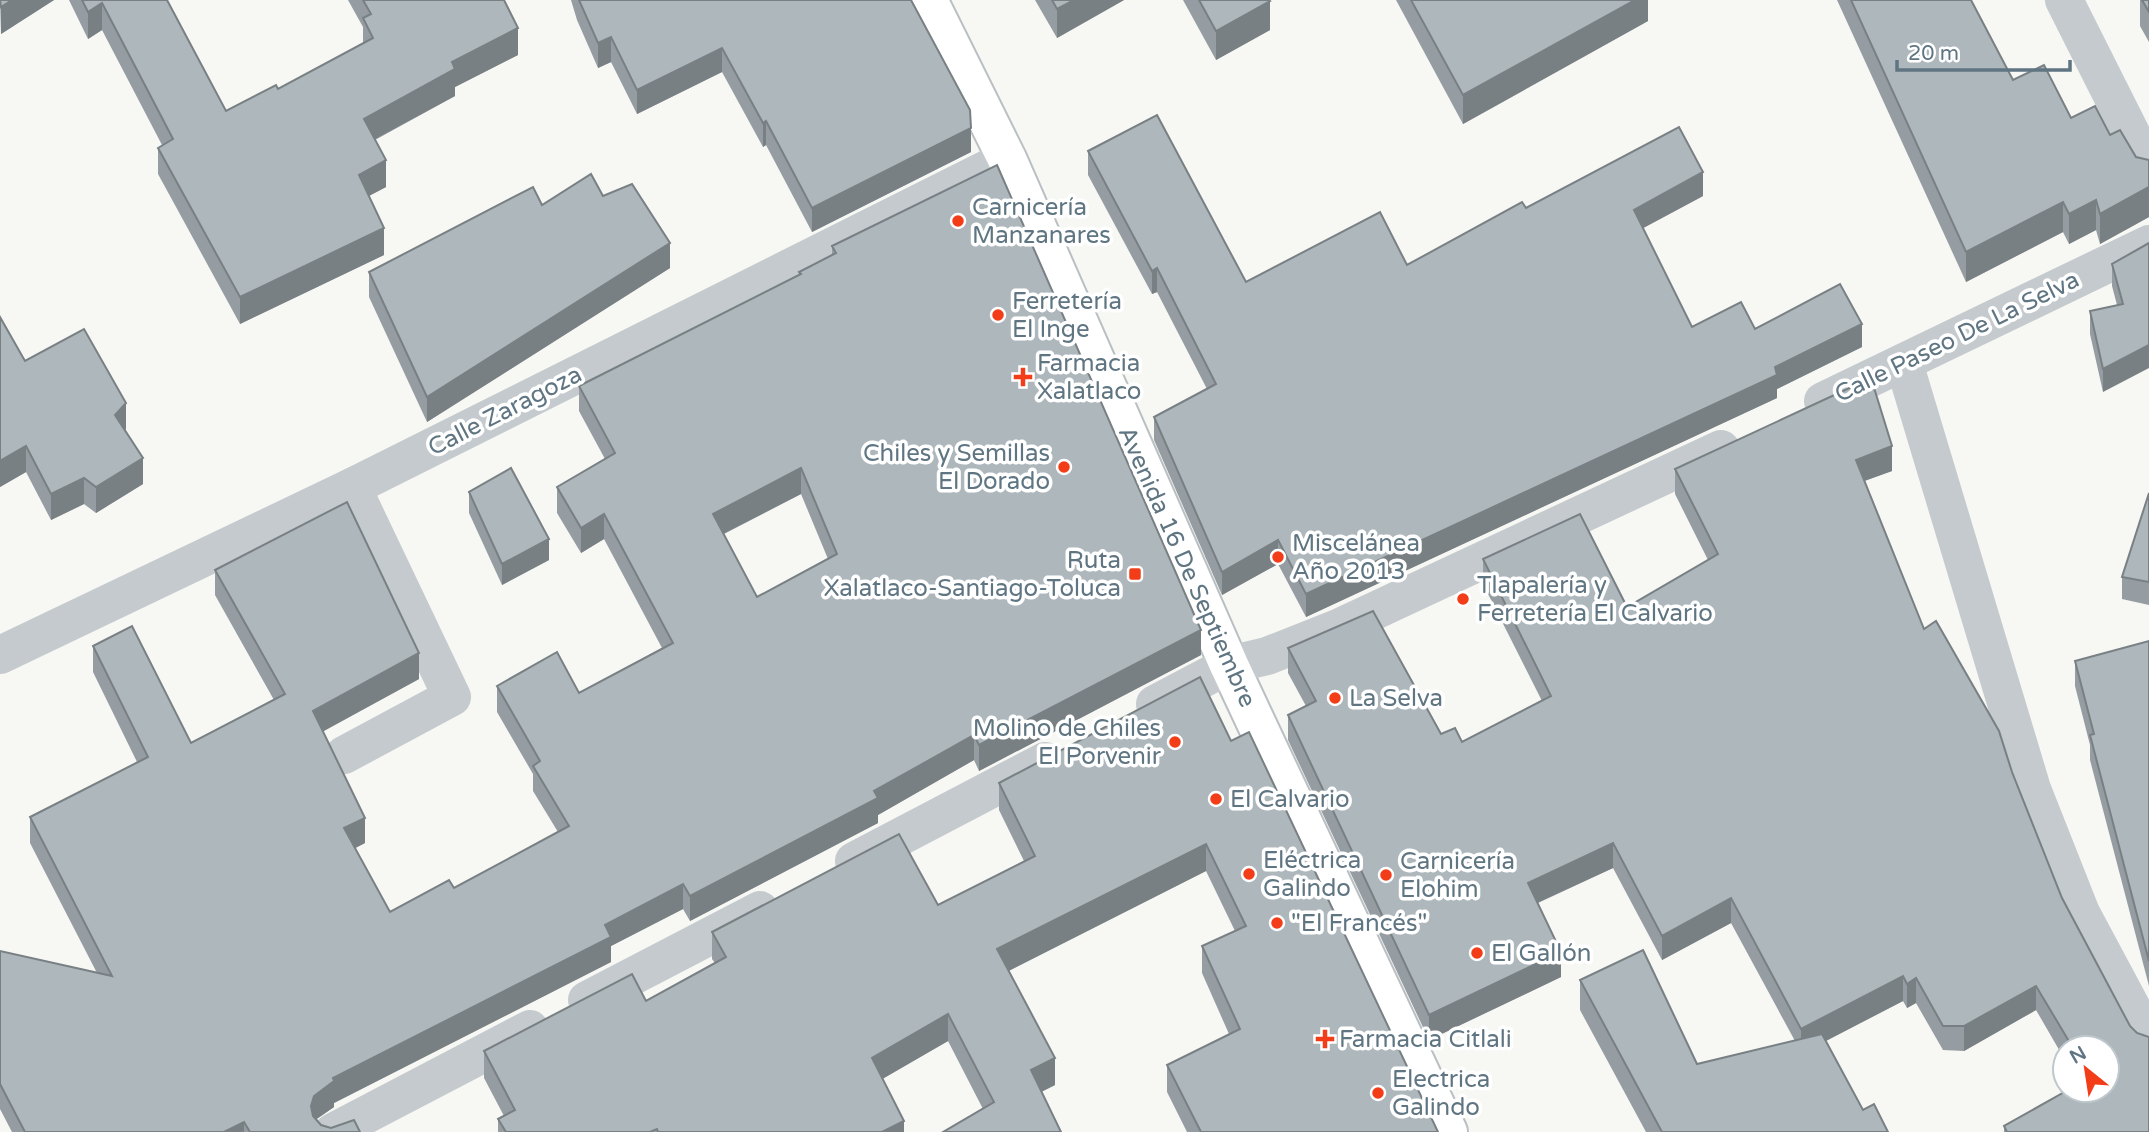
<svg xmlns="http://www.w3.org/2000/svg" width="2149" height="1132" viewBox="0 0 2149 1132" font-family="'Varela Round',sans-serif">
  <style>
    .lines { fill: none; stroke-linecap: round; stroke-linejoin: round }
    .secondary-casing { stroke: #b9bfc3; stroke-width: 42 }
    .minor { stroke: #c4cacd; stroke-width: 38 }
    .secondary { stroke: #fff; stroke-width: 38 }
    .wall { fill: #959da2; fill-rule: evenodd }
    .shaded-wall { fill: #798084 }
    .building { fill: #adb7bc; stroke: #798084; stroke-width: 2; fill-rule: evenodd }
    .poi-dot { fill: #f33c18; stroke: #fff; stroke-width: 2.5 }
    .labels { text-anchor: middle; dominant-baseline: central; stroke-width: 7; stroke-linejoin: round; paint-order: stroke }
    .poi-label { font-size: 24px; fill: #5f7582; stroke: #fff; text-anchor: start }
    .street-label { font-size: 24px; fill: #5f7582; stroke: #fff }
  </style>
  <rect width="100%" height="100%" fill="#f7f7f4"/>
  <g class="lines">
    <defs>
      <path id="secondary" d="M 928,0 L 1007,159 L 1229,665 L 1448,1132"/>
    </defs>
    <!-- secondary casing -->
    <use href="#secondary" class="secondary-casing"/>
    <!-- minor -->
    <g class="minor">
      <path d="M 2064,0 L 2149,169"/>
      <path d="M 1904,363 L 2032,789 L 2081,913 L 2149,1040"/>
      <path d="M 1823,401 L 2149,244"/>
      <path d="M 0,655 L 352,487 L 1007,159"/>
      <path d="M 1155,704 L 1229,665 L 1267,656 L 1338,628 L 1721,449"/>
      <path d="M 344,755 L 452,697 L 352,487"/>
      <path d="M 854,861 L 1045,761"/>
      <path d="M 587,1000 L 760,910"/>
      <path d="M 333,1132 L 530,1029"/>
    </g>
    <!-- secondary -->
    <use href="#secondary" class="secondary"/>
  </g>
  <!-- wall -->
  <g class="wall">
    <path d="M 0,0 L 54,0 L 1,34 Z"/>
    <path d="M 69,0 L 167,0 L 226,111 L 278,89 L 363,44 L 363,27 L 348,0 L 504,0 L 518,55 L 455,87 L 455,96 L 375,140 L 386,187 L 369,196 L 384,255 L 240,324 L 158,174 L 158,148 L 162,145 L 102,30 L 88,39 Z"/>
    <path d="M 571,0 L 911,0 L 971,152 L 812,232 L 766,145 L 763,147 L 722,72 L 637,114 L 611,62 L 598,68 L 577,20 Z"/>
    <path d="M 1035,0 L 1124,0 L 1057,38 Z"/>
    <path d="M 1183,0 L 1269,0 L 1270,30 L 1216,60 Z"/>
    <path d="M 1396,0 L 1648,0 L 1648,21 L 1463,124 Z"/>
    <path d="M 1837,0 L 1971,0 L 2013,80 L 2071,118 L 2110,135 L 2136,157 L 2149,160 L 2149,217 L 2100,244 L 2096,230 L 2069,244 L 2063,232 L 1966,282 Z"/>
    <path d="M 2140,0 L 2149,0 L 2149,42 L 2140,26 Z"/>
    <path d="M 1088,151 L 1246,282 L 1407,265 L 1526,208 L 1703,196 L 1643,228 L 1692,327 L 1755,329 L 1862,347 L 1777,389 L 1777,398 L 1306,617 L 1278,564 L 1222,595 L 1154,440 L 1154,417 L 1207,389 L 1157,292 L 1152,294 L 1088,175 Z"/>
    <path d="M 603,196 L 670,268 L 427,422 L 369,297 L 369,272 L 542,205 Z"/>
    <path d="M 2149,243 L 2103,392 L 2090,334 L 2090,311 L 2117,305 L 2112,286 L 2112,264 Z"/>
    <path d="M 832,246 L 1201,655 L 979,771 L 974,760 L 878,815 L 878,823 L 690,921 L 683,909 L 611,946 L 611,962 L 334,1103 L 334,1107 L 316,1119 L 321,1125 L 331,1128 L 360,1132 L 12,1132 L 0,1109 L 0,951 L 97,973 L 30,843 L 30,817 L 137,762 L 93,672 L 93,646 L 191,743 L 274,700 L 215,595 L 215,570 L 419,679 L 323,731 L 365,843 L 355,848 L 390,912 L 454,888 L 558,832 L 533,791 L 533,774 L 497,712 L 497,686 L 579,693 L 662,648 L 604,539 L 581,553 L 557,513 L 557,487 L 605,459 L 579,411 L 579,386 L 799,275 L 799,272 L 832,255 ZM 801,494 L 828,559 L 757,597 L 724,534 Z"/>
    <path d="M 0,317 L 25,361 L 126,429 L 125,430 L 143,484 L 96,513 L 84,504 L 51,520 L 26,472 L 0,487 Z"/>
    <path d="M 1675,469 L 1892,471 L 1864,481 L 1924,629 L 2012,772 L 2149,1132 L 2004,1132 L 2004,1126 L 2107,1090 L 2107,1048 L 2065,1048 L 2065,1060 L 2036,1010 L 1964,1051 L 1943,1050 L 1916,1003 L 1907,1008 L 1903,1001 L 1825,1041 L 1863,1110 L 1888,1132 L 1646,1132 L 1580,1010 L 1580,980 L 1697,1064 L 1795,1041 L 1731,923 L 1662,960 L 1613,868 L 1538,903 L 1561,977 L 1429,1040 L 1288,740 L 1288,715 L 1306,706 L 1288,673 L 1288,648 L 1441,734 L 1462,742 L 1542,701 L 1483,584 L 1483,559 L 1627,607 L 1708,560 L 1675,494 Z"/>
    <path d="M 469,492 L 549,560 L 502,585 L 469,513 Z"/>
    <path d="M 2149,493 L 2149,605 L 2122,599 L 2122,577 Z"/>
    <path d="M 2149,641 L 2149,986 L 2090,760 L 2090,745 L 2075,686 L 2075,661 Z"/>
    <path d="M 1231,741 L 1438,1132 L 1187,1132 L 1167,1092 L 1167,1065 L 1229,1034 L 1202,973 L 1202,946 L 1235,931 L 1206,871 L 1008,971 L 1055,1085 L 1041,1092 L 983,1109 L 948,1041 L 882,1079 L 904,1132 L 498,1132 L 498,1119 L 504,1116 L 484,1078 L 484,1051 L 646,1001 L 715,963 L 712,959 L 712,932 L 938,905 L 1024,861 L 999,810 L 999,783 Z"/>
  </g>
  <!-- shaded-wall -->
  <g class="shaded-wall">
    <path d="M 12,0 L 54,0 L 1,34 L 1,7 Z"/>
    <path d="M 1074,0 L 1124,0 L 1057,38 L 1057,9 Z"/>
    <path d="M 1635,0 L 1648,0 L 1648,21 L 1463,124 L 1463,95 Z"/>
    <path d="M 1270,1 L 1270,30 L 1216,60 L 1216,31 Z"/>
    <path d="M 102,3 L 102,30 L 88,39 L 88,12 Z"/>
    <path d="M 518,28 L 518,55 L 455,87 L 455,96 L 364,145 L 364,119 L 452,62 Z"/>
    <path d="M 611,37 L 611,62 L 598,68 L 598,43 Z"/>
    <path d="M 722,48 L 722,72 L 637,114 L 637,90 Z"/>
    <path d="M 766,121 L 766,145 L 763,147 L 763,123 Z"/>
    <path d="M 971,128 L 971,152 L 812,232 L 812,208 Z"/>
    <path d="M 386,160 L 386,187 L 359,201 L 359,175 Z"/>
    <path d="M 1703,172 L 1703,196 L 1634,233 L 1634,210 Z"/>
    <path d="M 2149,187 L 2149,217 L 2100,244 L 2100,214 Z"/>
    <path d="M 2096,200 L 2096,230 L 2069,244 L 2069,214 Z"/>
    <path d="M 2063,202 L 2063,232 L 1966,282 L 1966,252 Z"/>
    <path d="M 384,228 L 384,255 L 240,324 L 240,297 Z"/>
    <path d="M 670,243 L 670,268 L 427,422 L 427,397 Z"/>
    <path d="M 1157,268 L 1157,292 L 1152,294 L 1152,271 Z"/>
    <path d="M 1862,324 L 1862,347 L 1777,389 L 1777,398 L 1306,617 L 1306,594 L 1775,367 Z"/>
    <path d="M 2149,345 L 2149,368 L 2103,392 L 2103,369 Z"/>
    <path d="M 126,403 L 126,429 L 115,441 L 115,415 Z"/>
    <path d="M 26,446 L 26,472 L 0,487 L 0,461 Z"/>
    <path d="M 1892,446 L 1892,471 L 1856,484 L 1856,460 Z"/>
    <path d="M 143,458 L 143,484 L 96,513 L 96,487 Z"/>
    <path d="M 801,468 L 801,494 L 713,539 L 713,514 Z"/>
    <path d="M 84,478 L 84,504 L 51,520 L 51,494 Z"/>
    <path d="M 604,514 L 604,539 L 581,553 L 581,528 Z"/>
    <path d="M 549,539 L 549,560 L 502,585 L 502,564 Z"/>
    <path d="M 1278,540 L 1278,564 L 1222,595 L 1222,572 Z"/>
    <path d="M 1201,630 L 1201,655 L 979,771 L 979,745 Z"/>
    <path d="M 419,653 L 419,679 L 313,737 L 313,711 Z"/>
    <path d="M 974,735 L 974,760 L 878,815 L 878,823 L 690,921 L 690,896 Z"/>
    <path d="M 365,818 L 365,843 L 344,854 L 344,828 Z"/>
    <path d="M 1613,843 L 1613,868 L 1528,907 L 1528,883 Z"/>
    <path d="M 1206,844 L 1206,871 L 997,977 L 997,949 Z"/>
    <path d="M 683,884 L 683,909 L 611,946 L 611,962 L 334,1103 L 334,1107 L 314,1121 L 311,1106 L 314,1096 L 333,1078 L 605,925 Z"/>
    <path d="M 1731,898 L 1731,923 L 1662,960 L 1662,936 Z"/>
    <path d="M 1561,952 L 1561,977 L 1429,1040 L 1429,1015 Z"/>
    <path d="M 1903,976 L 1903,1001 L 1801,1054 L 1801,1029 Z"/>
    <path d="M 1916,978 L 1916,1003 L 1907,1008 L 1907,984 Z"/>
    <path d="M 2036,986 L 2036,1010 L 1964,1051 L 1964,1026 Z"/>
    <path d="M 948,1014 L 948,1041 L 872,1085 L 872,1058 Z"/>
    <path d="M 1055,1058 L 1055,1085 L 1031,1097 L 1031,1070 Z"/>
    <path d="M 904,1121 L 904,1132 L 882,1132 Z"/>
    <path d="M 244,1122 L 244,1132 L 224,1132 Z"/>
  </g>
  <!-- building -->
  <g class="building">
    <path d="M 0,0 L 12,0 L 1,7 Z"/>
    <path d="M 82,0 L 167,0 L 226,111 L 276,85 L 278,89 L 373,38 L 363,18 L 371,14 L 363,0 L 504,0 L 518,28 L 452,62 L 455,69 L 364,119 L 386,160 L 359,175 L 384,228 L 240,297 L 158,148 L 173,139 L 102,3 L 88,12 Z"/>
    <path d="M 579,0 L 911,0 L 970,110 L 971,128 L 812,208 L 766,121 L 763,123 L 722,48 L 637,90 L 611,37 L 598,43 Z"/>
    <path d="M 1052,0 L 1074,0 L 1057,9 Z"/>
    <path d="M 1199,0 L 1269,0 L 1270,1 L 1216,31 Z"/>
    <path d="M 1411,0 L 1635,0 L 1463,95 Z"/>
    <path d="M 1851,0 L 1971,0 L 2013,80 L 2044,65 L 2071,118 L 2095,106 L 2110,135 L 2120,130 L 2136,157 L 2149,160 L 2149,187 L 2100,214 L 2096,200 L 2069,214 L 2063,202 L 1966,252 Z"/>
    <path d="M 2142,0 L 2149,0 L 2149,12 Z"/>
    <path d="M 1157,115 L 1246,282 L 1380,212 L 1407,265 L 1522,202 L 1526,208 L 1679,127 L 1703,172 L 1634,210 L 1692,327 L 1741,302 L 1755,329 L 1840,284 L 1862,324 L 1775,367 L 1777,375 L 1306,594 L 1278,540 L 1222,572 L 1154,417 L 1216,384 L 1157,268 L 1152,271 L 1088,151 Z"/>
    <path d="M 997,165 L 1201,630 L 979,745 L 974,735 L 874,791 L 878,798 L 690,896 L 683,884 L 605,925 L 611,937 L 333,1078 L 334,1081 L 314,1096 L 311,1106 L 313,1116 L 321,1125 L 331,1128 L 354,1120 L 360,1132 L 250,1132 L 244,1122 L 224,1132 L 25,1132 L 0,1084 L 0,951 L 112,976 L 30,817 L 148,757 L 93,646 L 132,626 L 191,743 L 285,694 L 215,570 L 347,502 L 419,653 L 313,711 L 365,818 L 344,828 L 390,912 L 449,880 L 454,888 L 569,826 L 533,766 L 540,761 L 497,686 L 557,652 L 579,693 L 673,643 L 604,514 L 581,528 L 557,487 L 615,453 L 579,386 L 801,274 L 799,272 L 836,253 L 832,246 ZM 801,468 L 837,554 L 757,597 L 713,514 Z"/>
    <path d="M 591,174 L 603,196 L 632,184 L 670,243 L 427,397 L 369,272 L 533,187 L 542,205 Z"/>
    <path d="M 2149,243 L 2149,345 L 2103,369 L 2090,311 L 2123,304 L 2112,264 Z"/>
    <path d="M 0,317 L 25,361 L 84,329 L 126,403 L 115,415 L 143,458 L 96,487 L 84,478 L 51,494 L 26,446 L 0,461 Z"/>
    <path d="M 1871,378 L 1892,446 L 1856,460 L 1924,629 L 1936,621 L 1999,731 L 2012,772 L 2062,898 L 2130,1026 L 2137,1033 L 2149,1037 L 2149,1132 L 2007,1132 L 2004,1126 L 2068,1090 L 2107,1090 L 2107,1048 L 2073,1048 L 2036,986 L 1964,1026 L 1943,1026 L 1916,978 L 1907,984 L 1903,976 L 1801,1029 L 1731,898 L 1662,936 L 1613,843 L 1528,883 L 1561,952 L 1429,1015 L 1288,715 L 1316,701 L 1288,648 L 1373,611 L 1441,734 L 1455,728 L 1462,742 L 1551,696 L 1483,559 L 1580,514 L 1627,607 L 1718,554 L 1675,469 Z"/>
    <path d="M 511,468 L 549,539 L 502,564 L 469,492 Z"/>
    <path d="M 2149,493 L 2149,582 L 2122,577 Z"/>
    <path d="M 2149,641 L 2149,961 L 2090,735 L 2094,734 L 2075,661 Z"/>
    <path d="M 1200,677 L 1231,741 L 1249,732 L 1438,1132 L 1201,1132 L 1167,1065 L 1240,1029 L 1202,946 L 1246,926 L 1206,844 L 997,949 L 1055,1058 L 1031,1070 L 1061,1132 L 943,1132 L 994,1102 L 948,1014 L 872,1058 L 904,1121 L 882,1132 L 658,1132 L 657,1129 L 650,1132 L 506,1132 L 498,1119 L 515,1110 L 484,1051 L 632,974 L 646,1001 L 726,957 L 712,932 L 899,834 L 938,905 L 1035,856 L 999,783 Z"/>
    <path d="M 1643,950 L 1697,1064 L 1822,1034 L 1863,1110 L 1874,1104 L 1888,1132 L 1662,1132 L 1580,980 Z"/>
  </g>
  <!-- markers -->
  <g class="poi-dot">
    <circle cx="958" cy="221" r="7"/>
    <circle cx="998" cy="315" r="7"/>
    <path d="M1019.5 366.5h7v7h7v7h-7v7h-7v-7h-7v-7h7z"/>
    <circle cx="1064" cy="467" r="7"/>
    <circle cx="1278" cy="557" r="7"/>
    <rect x="1128" y="567" width="14" height="14" rx="3.5"/>
    <circle cx="1463" cy="599" r="7"/>
    <circle cx="1335" cy="698" r="7"/>
    <circle cx="1175" cy="742" r="7"/>
    <circle cx="1216" cy="799" r="7"/>
    <circle cx="1249" cy="874" r="7"/>
    <circle cx="1386" cy="875" r="7"/>
    <circle cx="1277" cy="923" r="7"/>
    <circle cx="1477" cy="953" r="7"/>
    <path d="M1321.5 1028.5h7v7h7v7h-7v7h-7v-7h-7v-7h7z"/>
    <circle cx="1378" cy="1093" r="7"/>
  </g>
  <g class="labels">
    <!-- poi labels -->
    <g class="poi-label">
      <text x="972" y="207">Carnicería<tspan x="972" dy="28">Manzanares</tspan></text>
      <text x="1012" y="301">Ferretería<tspan x="1012" dy="28">El Inge</tspan></text>
      <text x="1037" y="363">Farmacia<tspan x="1037" dy="28">Xalatlaco</tspan></text>
      <text x="1050" y="453" text-anchor="end">Chiles y Semillas<tspan x="1050" dy="28">El Dorado</tspan></text>
      <text x="1292" y="543">Miscelánea<tspan x="1292" dy="28">Año 2013</tspan></text>
      <text x="1121" y="560" text-anchor="end">Ruta<tspan x="1121" dy="28">Xalatlaco-Santiago-Toluca</tspan></text>
      <text x="1477" y="585">Tlapalería y<tspan x="1477" dy="28">Ferretería El Calvario</tspan></text>
      <text x="1349" y="698">La Selva</text>
      <text x="1161" y="728" text-anchor="end">Molino de Chiles<tspan x="1161" dy="28">El Porvenir</tspan></text>
      <text x="1230" y="799">El Calvario</text>
      <text x="1263" y="860">Eléctrica<tspan x="1263" dy="28">Galindo</tspan></text>
      <text x="1400" y="861">Carnicería<tspan x="1400" dy="28">Elohim</tspan></text>
      <text x="1291" y="923">"El Francés"</text>
      <text x="1491" y="953">El Gallón</text>
      <text x="1339" y="1039">Farmacia Citlali</text>
      <text x="1392" y="1079">Electrica<tspan x="1392" dy="28">Galindo</tspan></text>
    </g>
    <!-- street labels -->
    <g class="street-label">
      <text transform="translate(1957 337) rotate(-26)">Calle Paseo De La Selva</text>
      <text transform="translate(505 411) rotate(-27)">Calle Zaragoza</text>
      <text transform="translate(1187 567) rotate(66)">Avenida 16 De Septiembre</text>
    </g>
  </g>
  <!-- north arrow -->
  <g transform="translate(2086 1069) rotate(330)"><circle r="33" fill="#ffffff" stroke="#bfc8cd" stroke-width="2"/>
  <path d="M0-5L12 26L0 18L-12 26Z" fill="#f33c18"/>
  <text y="-10" font-size="19" font-weight="bold" text-anchor="middle" fill="#5f7582">N</text>
  </g>
  <!-- scale -->
  <path d="M1897 60v10h173v-10" fill="none" stroke="#5f7582" stroke-width="3.5"/>
  <text x="1908" y="60" font-size="21" fill="#5f7582" stroke="#ffffff" stroke-width="5" paint-order="stroke">20 m</text>
</svg>
